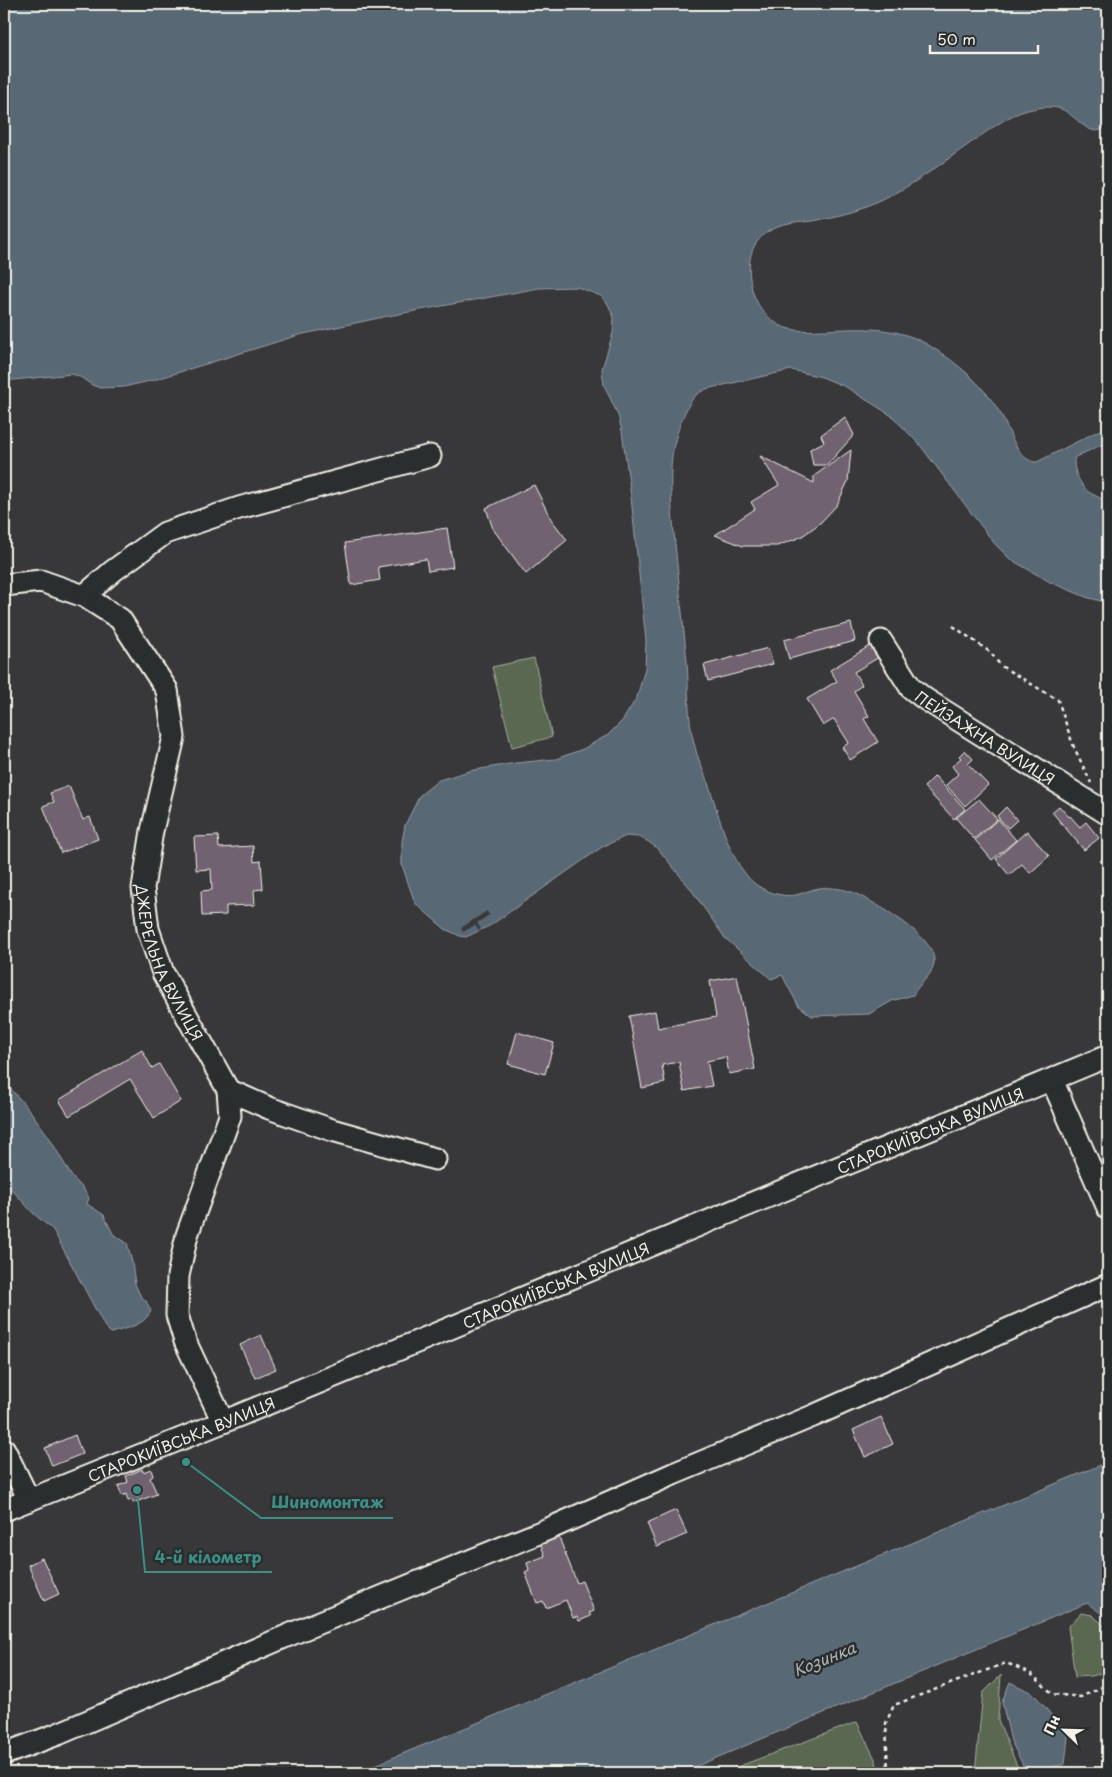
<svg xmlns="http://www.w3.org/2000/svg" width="1112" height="1777" viewBox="0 0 1112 1777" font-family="'Playpen Sans',sans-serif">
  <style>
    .green { fill: #5a6851; stroke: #a7ac9c }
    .water { fill: #596875; stroke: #979fa3 }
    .pier { fill: #38383b }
    .building { fill: #706270; stroke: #f4f1e8 }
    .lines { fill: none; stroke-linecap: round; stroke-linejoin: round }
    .minor-casing { stroke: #f4f1e8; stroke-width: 25 }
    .path { stroke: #f4f1e8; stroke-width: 2.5; stroke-dasharray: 4 4; stroke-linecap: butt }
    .minor { stroke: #2a2d2e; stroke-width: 21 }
    .labels { text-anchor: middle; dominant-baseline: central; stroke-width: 5; stroke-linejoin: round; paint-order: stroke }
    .street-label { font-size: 15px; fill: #f4f1e8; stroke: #2a2d2e }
    .water-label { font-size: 16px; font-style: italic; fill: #aeb3b4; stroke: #2a2d2e }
    .leader { fill: none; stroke: #3d8f86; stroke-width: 2 }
    .callout-dot { fill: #3d8f86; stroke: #2a2d2e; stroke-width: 2 }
    .callout-label { font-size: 16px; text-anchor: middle; font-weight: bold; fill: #3d8f86; stroke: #2a2d2e; stroke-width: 5; stroke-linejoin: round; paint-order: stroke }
  </style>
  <rect width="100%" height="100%" fill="#38383b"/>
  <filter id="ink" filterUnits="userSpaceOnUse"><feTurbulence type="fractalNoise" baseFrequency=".02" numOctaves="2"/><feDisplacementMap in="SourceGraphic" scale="10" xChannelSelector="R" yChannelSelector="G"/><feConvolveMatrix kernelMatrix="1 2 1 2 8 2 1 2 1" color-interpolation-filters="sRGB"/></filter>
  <g filter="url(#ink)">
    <!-- green -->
    <g class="green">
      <path d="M 534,658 L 552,737 L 512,747 L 492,667 Z"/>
      <path d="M 1081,1613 L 1092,1615 L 1108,1629 L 1108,1671 L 1092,1676 L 1075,1677 L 1068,1627 Z"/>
      <path d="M 1001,1675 L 998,1720 L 1020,1773 L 975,1773 L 983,1693 Z"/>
      <path d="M 857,1722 L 876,1761 L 878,1773 L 721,1773 Z"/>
    </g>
    <!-- water -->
    <g class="water">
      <path d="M 4,4 L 1108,4 L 1108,124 C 1092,144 1076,114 1061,109 C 1051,105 1034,108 1025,111 C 1009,115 995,126 982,135 C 953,155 925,177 894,194 C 872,207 843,215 817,220 C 808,222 798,222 789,224 C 759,230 746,248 750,279 C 752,298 762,315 779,325 C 793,333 812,330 827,330 C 863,328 898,326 930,346 C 958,363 985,386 1002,416 C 1009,430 1019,463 1037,462 L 1098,431 L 1106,430 L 1108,432 L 1108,442 L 1075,457 C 1071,468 1081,487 1090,493 C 1096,496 1102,499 1108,502 L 1108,603 L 1086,597 L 1050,582 L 1010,559 L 994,543 L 920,445 L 892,416 L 846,387 L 822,377 L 791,370 L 706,389 C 703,391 698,393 696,395 C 684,407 674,440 672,456 C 669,482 672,508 674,534 C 678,577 683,619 687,662 C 689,689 687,716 694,743 C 697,757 703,770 708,783 C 718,811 727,853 747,876 C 757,889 779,898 796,895 C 808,892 817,886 830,888 C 837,888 846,890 852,892 C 874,902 938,937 934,963 C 932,977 919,983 913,995 L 892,1001 L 869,1014 L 812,1016 L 798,1005 L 782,975 L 771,979 L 725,938 L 690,888 L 659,850 L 649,842 L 639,837 L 626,836 L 602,847 L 491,925 L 466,937 L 460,936 L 445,929 L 415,903 L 402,865 L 402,842 L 405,825 L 420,795 L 439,780 L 469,771 L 516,763 L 556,759 L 583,749 L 608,735 L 623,720 L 637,697 L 645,669 L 646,641 L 631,497 L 622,431 L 618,415 L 604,385 L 602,369 L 613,333 L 614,318 L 608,304 L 601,296 L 577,287 L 539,288 L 388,316 L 299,335 L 154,380 L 124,387 L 100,388 L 92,385 L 80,377 L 72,374 L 4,381 Z"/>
      <path d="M 4,1081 L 31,1112 L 49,1137 L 72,1177 L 82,1187 L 89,1198 L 87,1204 L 104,1215 L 113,1234 L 127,1243 L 132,1262 L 135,1284 L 140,1295 L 146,1301 L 151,1311 C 144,1326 126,1328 111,1333 L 105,1327 L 53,1230 L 34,1214 L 4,1181 Z"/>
      <path d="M 1108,1462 L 1108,1618 L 1087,1603 L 680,1773 L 356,1773 Z"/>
      <path d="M 1010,1682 L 1034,1694 L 1053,1717 L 1068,1737 L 1065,1764 L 1027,1773 L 1011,1741 L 1002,1702 Z"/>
    </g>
    <!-- pier -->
    <path class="pier" d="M 487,911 L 489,915 L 477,923 L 481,929 L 479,931 L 475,925 L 463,932 L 461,928 Z"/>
    <!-- building -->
    <g class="building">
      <path d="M 845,417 L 854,435 L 827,465 L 813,465 L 810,449 L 824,442 L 821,435 Z"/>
      <path d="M 851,450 L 848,481 L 837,505 L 820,523 L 801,537 L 777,546 L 743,546 L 715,535 L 755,509 L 751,502 L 779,485 L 760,456 L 814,483 L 814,476 Z"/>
      <path d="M 534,485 L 551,519 L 567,540 L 526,574 L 493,529 L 486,508 Z"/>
      <path d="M 447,528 L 453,567 L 428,571 L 426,559 L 378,567 L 380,580 L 351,585 L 345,543 Z"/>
      <path d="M 851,623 L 855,641 L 789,659 L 784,640 Z"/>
      <path d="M 873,644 L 881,656 L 854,672 L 862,685 L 854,691 L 869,716 L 864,719 L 878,742 L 850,760 L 842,747 L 849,743 L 834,719 L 823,726 L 807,699 L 837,681 L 830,670 Z"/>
      <path d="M 768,648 L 773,664 L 708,681 L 704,665 Z"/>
      <path d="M 965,750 L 973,759 L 968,764 L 988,785 L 965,806 L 946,785 L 958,774 L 952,766 L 961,758 L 959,756 Z"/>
      <path d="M 935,776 L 965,809 L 954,819 L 924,787 Z"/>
      <path d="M 69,786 L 83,820 L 90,817 L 98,839 L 61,853 L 43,806 L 54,802 L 50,793 Z"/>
      <path d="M 979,799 L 997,819 L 974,839 L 956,818 Z"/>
      <path d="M 1059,806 L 1069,817 L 1070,816 L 1080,827 L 1086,822 L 1099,838 L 1084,850 L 1052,812 Z"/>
      <path d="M 1006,807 L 1017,820 L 1008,828 L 997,816 Z"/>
      <path d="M 998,819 L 1016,840 L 992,860 L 975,840 Z"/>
      <path d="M 1027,831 L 1049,856 L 1030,873 L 1022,864 L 1009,875 L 996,859 Z"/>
      <path d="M 218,836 L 219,848 L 253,846 L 254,862 L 261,861 L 263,889 L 254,890 L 255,905 L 226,906 L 226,915 L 202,916 L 201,891 L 212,890 L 211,869 L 196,870 L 194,837 Z"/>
      <path d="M 1108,853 L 1108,870 L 1100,861 Z"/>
      <path d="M 737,976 L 755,1069 L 729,1074 L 726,1057 L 707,1061 L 712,1086 L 684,1091 L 679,1062 L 662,1065 L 665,1083 L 642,1088 L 629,1016 L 655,1011 L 658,1028 L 716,1017 L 710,981 Z"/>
      <path d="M 517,1032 L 554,1043 L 545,1074 L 508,1064 Z"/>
      <path d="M 142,1050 L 152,1068 L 159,1064 L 181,1101 L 154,1118 L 130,1079 L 69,1116 L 59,1100 Z"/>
      <path d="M 261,1335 L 276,1369 L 255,1378 L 240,1345 Z"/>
      <path d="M 881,1417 L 893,1444 L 865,1457 L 853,1430 Z"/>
      <path d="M 75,1435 L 82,1454 L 52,1466 L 45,1448 Z"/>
      <path d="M 142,1469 L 143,1472 L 151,1469 L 153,1476 L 150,1478 L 157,1494 L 133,1503 L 132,1500 L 128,1501 L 126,1494 L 122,1496 L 118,1486 L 128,1482 L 126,1476 Z"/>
      <path d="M 676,1510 L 687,1534 L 657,1547 L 647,1523 Z"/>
      <path d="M 558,1535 L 577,1583 L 582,1581 L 594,1611 L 589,1613 L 591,1616 L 579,1621 L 577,1617 L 573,1618 L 566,1600 L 546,1608 L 543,1601 L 537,1603 L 525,1572 L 529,1570 L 527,1563 L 545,1556 L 540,1542 Z"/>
      <path d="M 42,1558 L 59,1594 L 44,1601 L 28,1565 Z"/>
    </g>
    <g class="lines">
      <defs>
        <g id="minor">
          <path id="s1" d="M 4,585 L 41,581 L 84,596 L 120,619 L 167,690 L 174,737 L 152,831 L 143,888 L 148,929 L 163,973 L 228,1090 L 230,1116 L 187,1235 L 178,1276 L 177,1315 L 185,1341 L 223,1422"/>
          <path d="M 84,596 L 113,571 L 165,533 L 239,508 L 430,456"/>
          <path id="s2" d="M 881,641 L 911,688 L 925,699 L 1108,814"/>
          <path d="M 1052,1080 L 1108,1208"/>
          <path d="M 228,1090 L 269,1108 L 332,1130 L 435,1159"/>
          <path d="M 4,1449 L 29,1500"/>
          <path id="s3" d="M 4,1510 L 223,1422 L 1108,1056"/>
          <path d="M 4,1754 L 58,1734 L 296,1632 L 553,1527 L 673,1474 L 813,1416 L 1108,1285"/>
        </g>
      </defs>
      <!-- minor casing -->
      <use href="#minor" class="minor-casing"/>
      <!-- path -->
      <g class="path">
        <path d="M 953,626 L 990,652 L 1001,666 L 1058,700 L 1073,745 L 1091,783"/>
        <path d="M 888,1773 L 886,1723 L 894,1705 L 1006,1663 L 1029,1672 L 1053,1694 L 1081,1697 L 1108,1684"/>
      </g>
      <!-- minor -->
      <use href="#minor" class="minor"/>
    </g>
  </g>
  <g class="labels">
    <!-- street labels -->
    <g class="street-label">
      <text stroke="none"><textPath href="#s2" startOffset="145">ПЕЙЗАЖНА ВУЛИЦЯ</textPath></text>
      <text stroke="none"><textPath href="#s1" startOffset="492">ДЖЕРЕЛЬНА ВУЛИЦЯ</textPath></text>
      <text stroke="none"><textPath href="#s3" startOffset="1001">СТАРОКИЇВСЬКА ВУЛИЦЯ</textPath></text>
      <text stroke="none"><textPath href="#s3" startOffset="596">СТАРОКИЇВСЬКА ВУЛИЦЯ</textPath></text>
      <text stroke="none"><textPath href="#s3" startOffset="191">СТАРОКИЇВСЬКА ВУЛИЦЯ</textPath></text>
    </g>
    <!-- water labels -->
    <g class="water-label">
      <text transform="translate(824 1658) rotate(-22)">Козинка</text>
    </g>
  </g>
  <!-- callouts -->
  <path class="leader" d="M186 1462L261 1518H393M137 1490L145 1572H272"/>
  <g class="callout-dot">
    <circle cx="186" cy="1462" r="5"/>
    <circle cx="137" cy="1490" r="5"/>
  </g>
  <g class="callout-label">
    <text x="327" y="1508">Шиномонтаж</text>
    <text x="208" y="1563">4-й кілометр</text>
  </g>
  <!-- margin -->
  <rect width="1112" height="1777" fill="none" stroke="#2a2d2e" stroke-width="20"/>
  <rect x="10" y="10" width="1092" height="1757" fill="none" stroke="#f4f1e8" stroke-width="2" filter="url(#ink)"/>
  <!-- north arrow -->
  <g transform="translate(1064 1730) rotate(293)" stroke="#2a2d2e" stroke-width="4" paint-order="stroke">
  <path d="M0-4L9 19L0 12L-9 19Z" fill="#f4f1e8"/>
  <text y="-8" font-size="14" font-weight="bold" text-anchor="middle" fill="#f4f1e8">Пн</text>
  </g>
  <!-- scale -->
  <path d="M930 45v8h108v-8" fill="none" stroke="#f4f1e8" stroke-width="2.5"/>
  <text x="937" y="45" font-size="15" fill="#f4f1e8" stroke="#2a2d2e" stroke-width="4" paint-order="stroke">50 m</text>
</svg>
